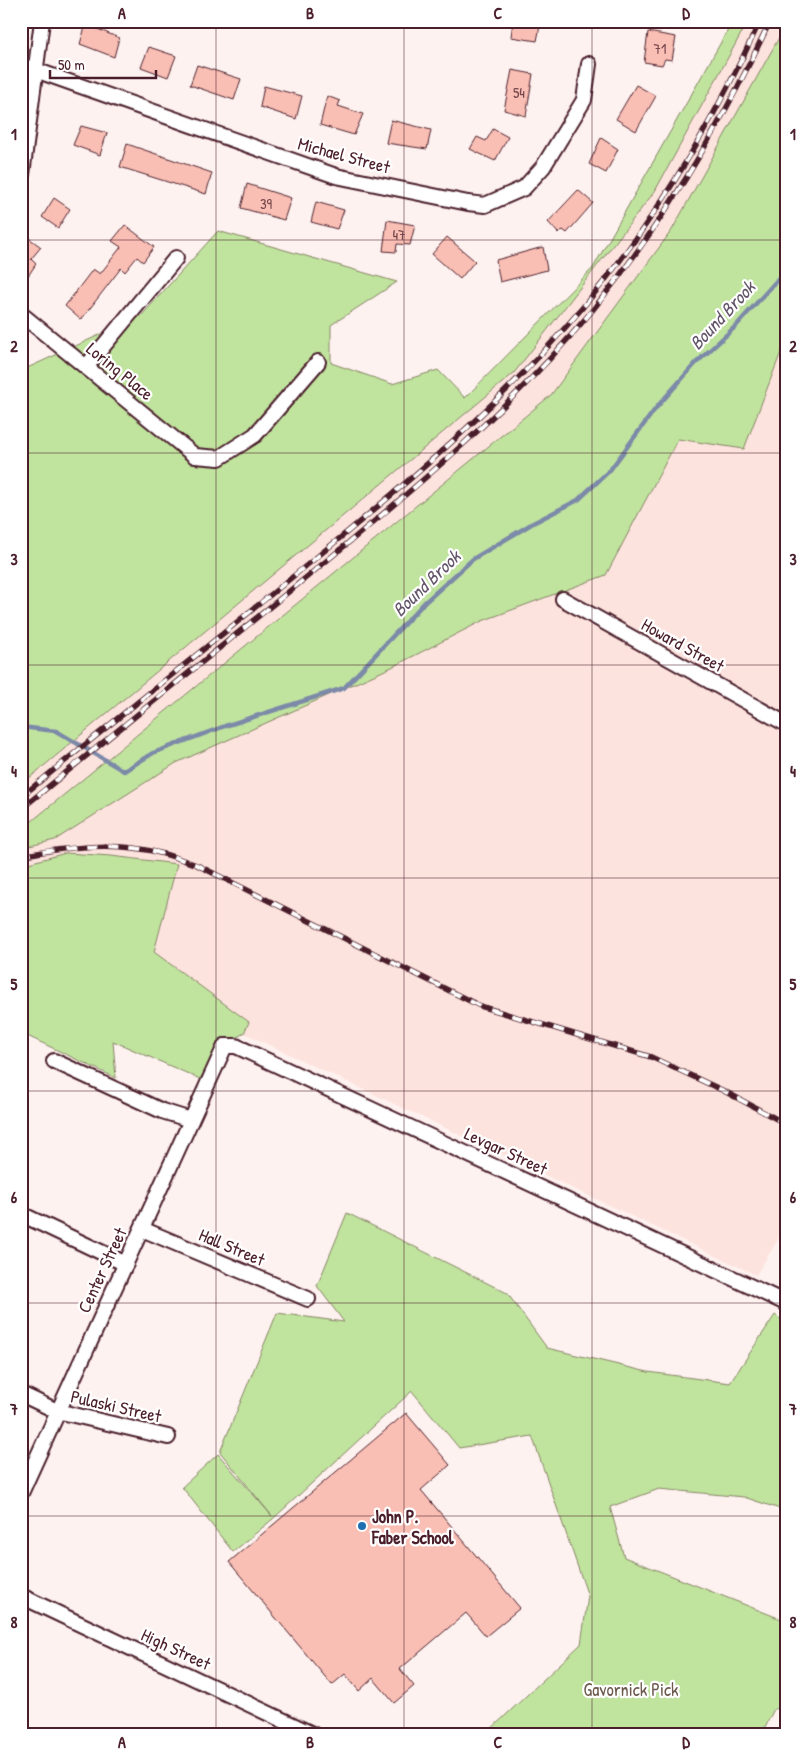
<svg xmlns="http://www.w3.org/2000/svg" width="807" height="1756" viewBox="0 0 807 1756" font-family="'Patrick Hand',sans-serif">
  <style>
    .built { fill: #fde3de }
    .green { fill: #c0e49e; stroke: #858264 }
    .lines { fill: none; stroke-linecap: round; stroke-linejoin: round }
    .stream { stroke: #7c89a8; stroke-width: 4.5 }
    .building { fill: #fabfb4; stroke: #4a1f2b }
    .minor-casing { stroke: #4a1f2b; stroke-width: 18 }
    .minor { stroke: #fff; stroke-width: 14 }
    .rail-casing { stroke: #4a1f2b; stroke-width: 5.5 }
    .rail { stroke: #fff; stroke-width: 4; stroke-dasharray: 11; stroke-linecap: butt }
    .grid { fill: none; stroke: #4a1f2b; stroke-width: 1; stroke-opacity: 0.55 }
    .poi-dot { fill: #1f6fb2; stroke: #fff; stroke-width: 2 }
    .labels { text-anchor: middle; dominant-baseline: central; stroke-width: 4.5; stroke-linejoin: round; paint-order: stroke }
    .number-label { font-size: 15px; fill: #76474d }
    .street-label { font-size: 18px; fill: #4a1f2b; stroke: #fff }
    .poi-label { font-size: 18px; font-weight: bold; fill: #4a1f2b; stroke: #fff; text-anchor: start }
    .park-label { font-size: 18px; fill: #6d5a4e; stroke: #fff }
    .water-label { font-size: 19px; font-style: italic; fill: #635469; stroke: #fff }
    .neatline { fill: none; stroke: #4a1f2b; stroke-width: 2 }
    .grid-label { font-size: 16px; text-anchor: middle; font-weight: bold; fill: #4a1f2b }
  </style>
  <rect width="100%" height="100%" fill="#fef2f0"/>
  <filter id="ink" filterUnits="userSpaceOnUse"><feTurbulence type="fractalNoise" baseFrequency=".02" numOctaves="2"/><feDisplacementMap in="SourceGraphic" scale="10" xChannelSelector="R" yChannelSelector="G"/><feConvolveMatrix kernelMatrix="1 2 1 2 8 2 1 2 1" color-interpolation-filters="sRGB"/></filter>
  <g filter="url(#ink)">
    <!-- built -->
    <g class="built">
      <path d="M 748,21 L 786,21 L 786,25 L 672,230 L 551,395 L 21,830 L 21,785 L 514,373 L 655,191 Z"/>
      <path d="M 786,339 L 786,1227 L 756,1275 L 244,1033 L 249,1022 L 154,952 L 177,864 L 111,856 L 66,853 L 21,865 L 21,848 L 51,841 L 176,763 L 392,667 L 482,621 L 606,575 L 678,439 L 744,449 Z"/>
    </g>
    <!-- green -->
    <g class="green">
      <path d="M 733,21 L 748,21 L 655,191 L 514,373 L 21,785 L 21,374 L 25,369 L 141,316 L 218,231 L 397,282 L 331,325 L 331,363 L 392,384 L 438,370 L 465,398 L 593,268 Z"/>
      <path d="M 786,25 L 786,339 L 744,449 L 678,439 L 606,575 L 482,621 L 392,667 L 176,763 L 55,840 L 21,848 L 21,830 L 551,395 L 672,230 Z"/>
      <path d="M 66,853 L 111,856 L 177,864 L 154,952 L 249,1022 L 244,1033 L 220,1048 L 200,1079 L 113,1041 L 116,1078 L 21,1033 L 21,865 Z"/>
      <path d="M 347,1213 L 507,1293 L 547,1348 L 648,1372 L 730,1383 L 775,1315 L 786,1323 L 786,1511 L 744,1497 L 659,1489 L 610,1507 L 624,1557 L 786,1621 L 786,1707 L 774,1709 L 761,1735 L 489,1735 L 489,1731 L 581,1644 L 588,1596 L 532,1436 L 459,1448 L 412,1391 L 274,1518 L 233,1552 L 182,1487 L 218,1454 L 272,1516 L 220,1452 L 277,1313 L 344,1322 L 317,1286 Z"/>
    </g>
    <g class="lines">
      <!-- stream -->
      <path class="stream" d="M 21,727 L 56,731 L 124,771 L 153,753 L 225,726 L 344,688 L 424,603 L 473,559 L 533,523 L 578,500 L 610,470 L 656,408 L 695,364 L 736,326 L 786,270"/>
    </g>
    <!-- building -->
    <g class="building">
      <path d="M 513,21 L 541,21 L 537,41 L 511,37 Z"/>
      <path d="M 86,24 L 119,38 L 114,57 L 80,44 Z"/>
      <path d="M 648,32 L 676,37 L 672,60 L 665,59 L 662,65 L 644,62 Z"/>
      <path d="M 149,47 L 176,56 L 168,77 L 141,67 Z"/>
      <path d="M 197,65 L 241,79 L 234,100 L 190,85 Z"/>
      <path d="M 512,70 L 533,74 L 526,116 L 504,110 Z"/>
      <path d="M 636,85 L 656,96 L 636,131 L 616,119 Z"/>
      <path d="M 264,86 L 302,96 L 296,119 L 260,107 Z"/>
      <path d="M 327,96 L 340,101 L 338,106 L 363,114 L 354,135 L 320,125 Z"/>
      <path d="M 391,120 L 431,130 L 427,149 L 386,143 Z"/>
      <path d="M 81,126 L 107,133 L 100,155 L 73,145 Z"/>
      <path d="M 493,129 L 508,137 L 495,161 L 470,149 L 477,137 L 486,141 Z"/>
      <path d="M 601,138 L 618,149 L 606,173 L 589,164 Z"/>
      <path d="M 127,144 L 212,173 L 206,194 L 120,167 Z"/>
      <path d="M 247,184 L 291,198 L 284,220 L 241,208 Z"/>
      <path d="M 578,190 L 593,203 L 567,233 L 563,230 L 558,233 L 548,222 Z"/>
      <path d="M 54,198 L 70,209 L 58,228 L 42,217 Z"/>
      <path d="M 316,202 L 344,210 L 337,229 L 311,222 Z"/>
      <path d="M 387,220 L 415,225 L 410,245 L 397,244 L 396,252 L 383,251 Z"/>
      <path d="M 125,225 L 154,247 L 143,262 L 137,257 L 125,272 L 121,268 L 81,320 L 65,306 L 93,269 L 100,274 L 121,247 L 112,241 Z"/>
      <path d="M 26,236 L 41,247 L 31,259 L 36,264 L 28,276 L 21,270 L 21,242 Z"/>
      <path d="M 447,237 L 475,261 L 460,279 L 432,254 Z"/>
      <path d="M 543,247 L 547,270 L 500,282 L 496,260 Z"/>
      <path d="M 406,1413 L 450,1465 L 421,1490 L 520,1608 L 486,1636 L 466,1613 L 400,1669 L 414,1686 L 394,1703 L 373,1678 L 359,1691 L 345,1674 L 332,1685 L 229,1562 Z"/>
    </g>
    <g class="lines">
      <defs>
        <g id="minor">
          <path d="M 21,65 L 336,176 L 468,203 L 485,205 L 524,188 L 543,167 L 584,100 L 589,64"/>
          <path d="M 21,182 L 42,21"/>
          <path d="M 21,314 L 195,456 L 219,458 L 255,435 L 318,362"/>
          <path d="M 86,367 L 176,258"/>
          <path d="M 563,599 L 786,724"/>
          <path d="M 54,1061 L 162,1111 L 191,1120"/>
          <path d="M 21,1214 L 126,1264"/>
          <path d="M 142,1229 L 308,1299"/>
          <path d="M 21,1394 L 57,1411 L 168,1437"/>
          <path d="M 21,1493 L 225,1046 L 236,1046 L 786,1303"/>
          <path d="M 21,1596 L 314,1735"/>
        </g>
      </defs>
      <!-- minor casing -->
      <use href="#minor" class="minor-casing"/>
      <!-- minor -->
      <use href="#minor" class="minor"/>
      <defs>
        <g id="rail">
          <path d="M 21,797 C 112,722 205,649 296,574 C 397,492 498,408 583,307 C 655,222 713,123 760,21"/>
          <path d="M 21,809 C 116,731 213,654 308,576 C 408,494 508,412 591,312 C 663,224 722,125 770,21"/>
          <path d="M 21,856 C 66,847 116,841 160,853 C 173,856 185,861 197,865 L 480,1006 L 651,1057 L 724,1091 L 786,1124"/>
        </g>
      </defs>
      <!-- rail casing -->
      <use href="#rail" class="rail-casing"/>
      <!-- rail -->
      <use href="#rail" class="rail"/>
    </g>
  </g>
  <!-- grid -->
  <path class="grid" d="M 216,21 L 216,1735M 404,21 L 404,1735M 592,21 L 592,1735M 21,240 L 786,240M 21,453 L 786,453M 21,665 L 786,665M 21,878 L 786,878M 21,1091 L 786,1091M 21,1303 L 786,1303M 21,1516 L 786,1516"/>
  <!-- markers -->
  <circle class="poi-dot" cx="362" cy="1526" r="5"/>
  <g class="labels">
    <!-- number labels -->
    <g class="number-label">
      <text x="660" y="48">71</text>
      <text x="519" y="92">54</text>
      <text x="266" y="203">39</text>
      <text x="399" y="234">47</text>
    </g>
    <!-- street labels -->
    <g class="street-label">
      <text transform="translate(344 155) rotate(15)">Michael Street</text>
      <text transform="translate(120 371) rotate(39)">Loring Place</text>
      <text transform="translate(683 645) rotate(29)">Howard Street</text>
      <text transform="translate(506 1151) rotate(25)">Levgar Street</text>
      <text transform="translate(232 1247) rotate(23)">Hall Street</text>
      <text transform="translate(102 1270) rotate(-65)">Center Street</text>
      <text transform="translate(116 1406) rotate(13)">Pulaski Street</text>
      <text transform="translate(176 1649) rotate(25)">High Street</text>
    </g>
    <!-- poi labels -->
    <g class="poi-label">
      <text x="372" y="1516">John P.<tspan x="372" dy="21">Faber School</tspan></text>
    </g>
    <!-- park labels -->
    <g class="park-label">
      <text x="631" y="1689">Gavornick Pick</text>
    </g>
    <!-- water labels -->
    <g class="water-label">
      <text transform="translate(722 315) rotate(-47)">Bound Brook</text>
      <text transform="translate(426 583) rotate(-44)">Bound Brook</text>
    </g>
  </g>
  <!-- margin -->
  <rect width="807" height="1756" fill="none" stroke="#fff" stroke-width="55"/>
  <!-- scale -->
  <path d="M50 70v8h106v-8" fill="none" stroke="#4a1f2b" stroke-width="2.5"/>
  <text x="58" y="70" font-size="15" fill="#4a1f2b" stroke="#ffffff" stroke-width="4" paint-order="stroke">50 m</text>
  <rect x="28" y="28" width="752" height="1700" class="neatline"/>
  <g class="grid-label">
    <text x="122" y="19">A</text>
    <text x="310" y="19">B</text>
    <text x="498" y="19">C</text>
    <text x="686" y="19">D</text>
    <text x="14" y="140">1</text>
    <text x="793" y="140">1</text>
    <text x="14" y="352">2</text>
    <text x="793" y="352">2</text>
    <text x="14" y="565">3</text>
    <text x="793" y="565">3</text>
    <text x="14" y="777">4</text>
    <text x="793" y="777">4</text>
    <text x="14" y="990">5</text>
    <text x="793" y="990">5</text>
    <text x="14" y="1203">6</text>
    <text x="793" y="1203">6</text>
    <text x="14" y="1415">7</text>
    <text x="793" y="1415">7</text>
    <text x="14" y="1628">8</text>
    <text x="793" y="1628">8</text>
    <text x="122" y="1748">A</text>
    <text x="310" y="1748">B</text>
    <text x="498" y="1748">C</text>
    <text x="686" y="1748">D</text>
  </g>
</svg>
